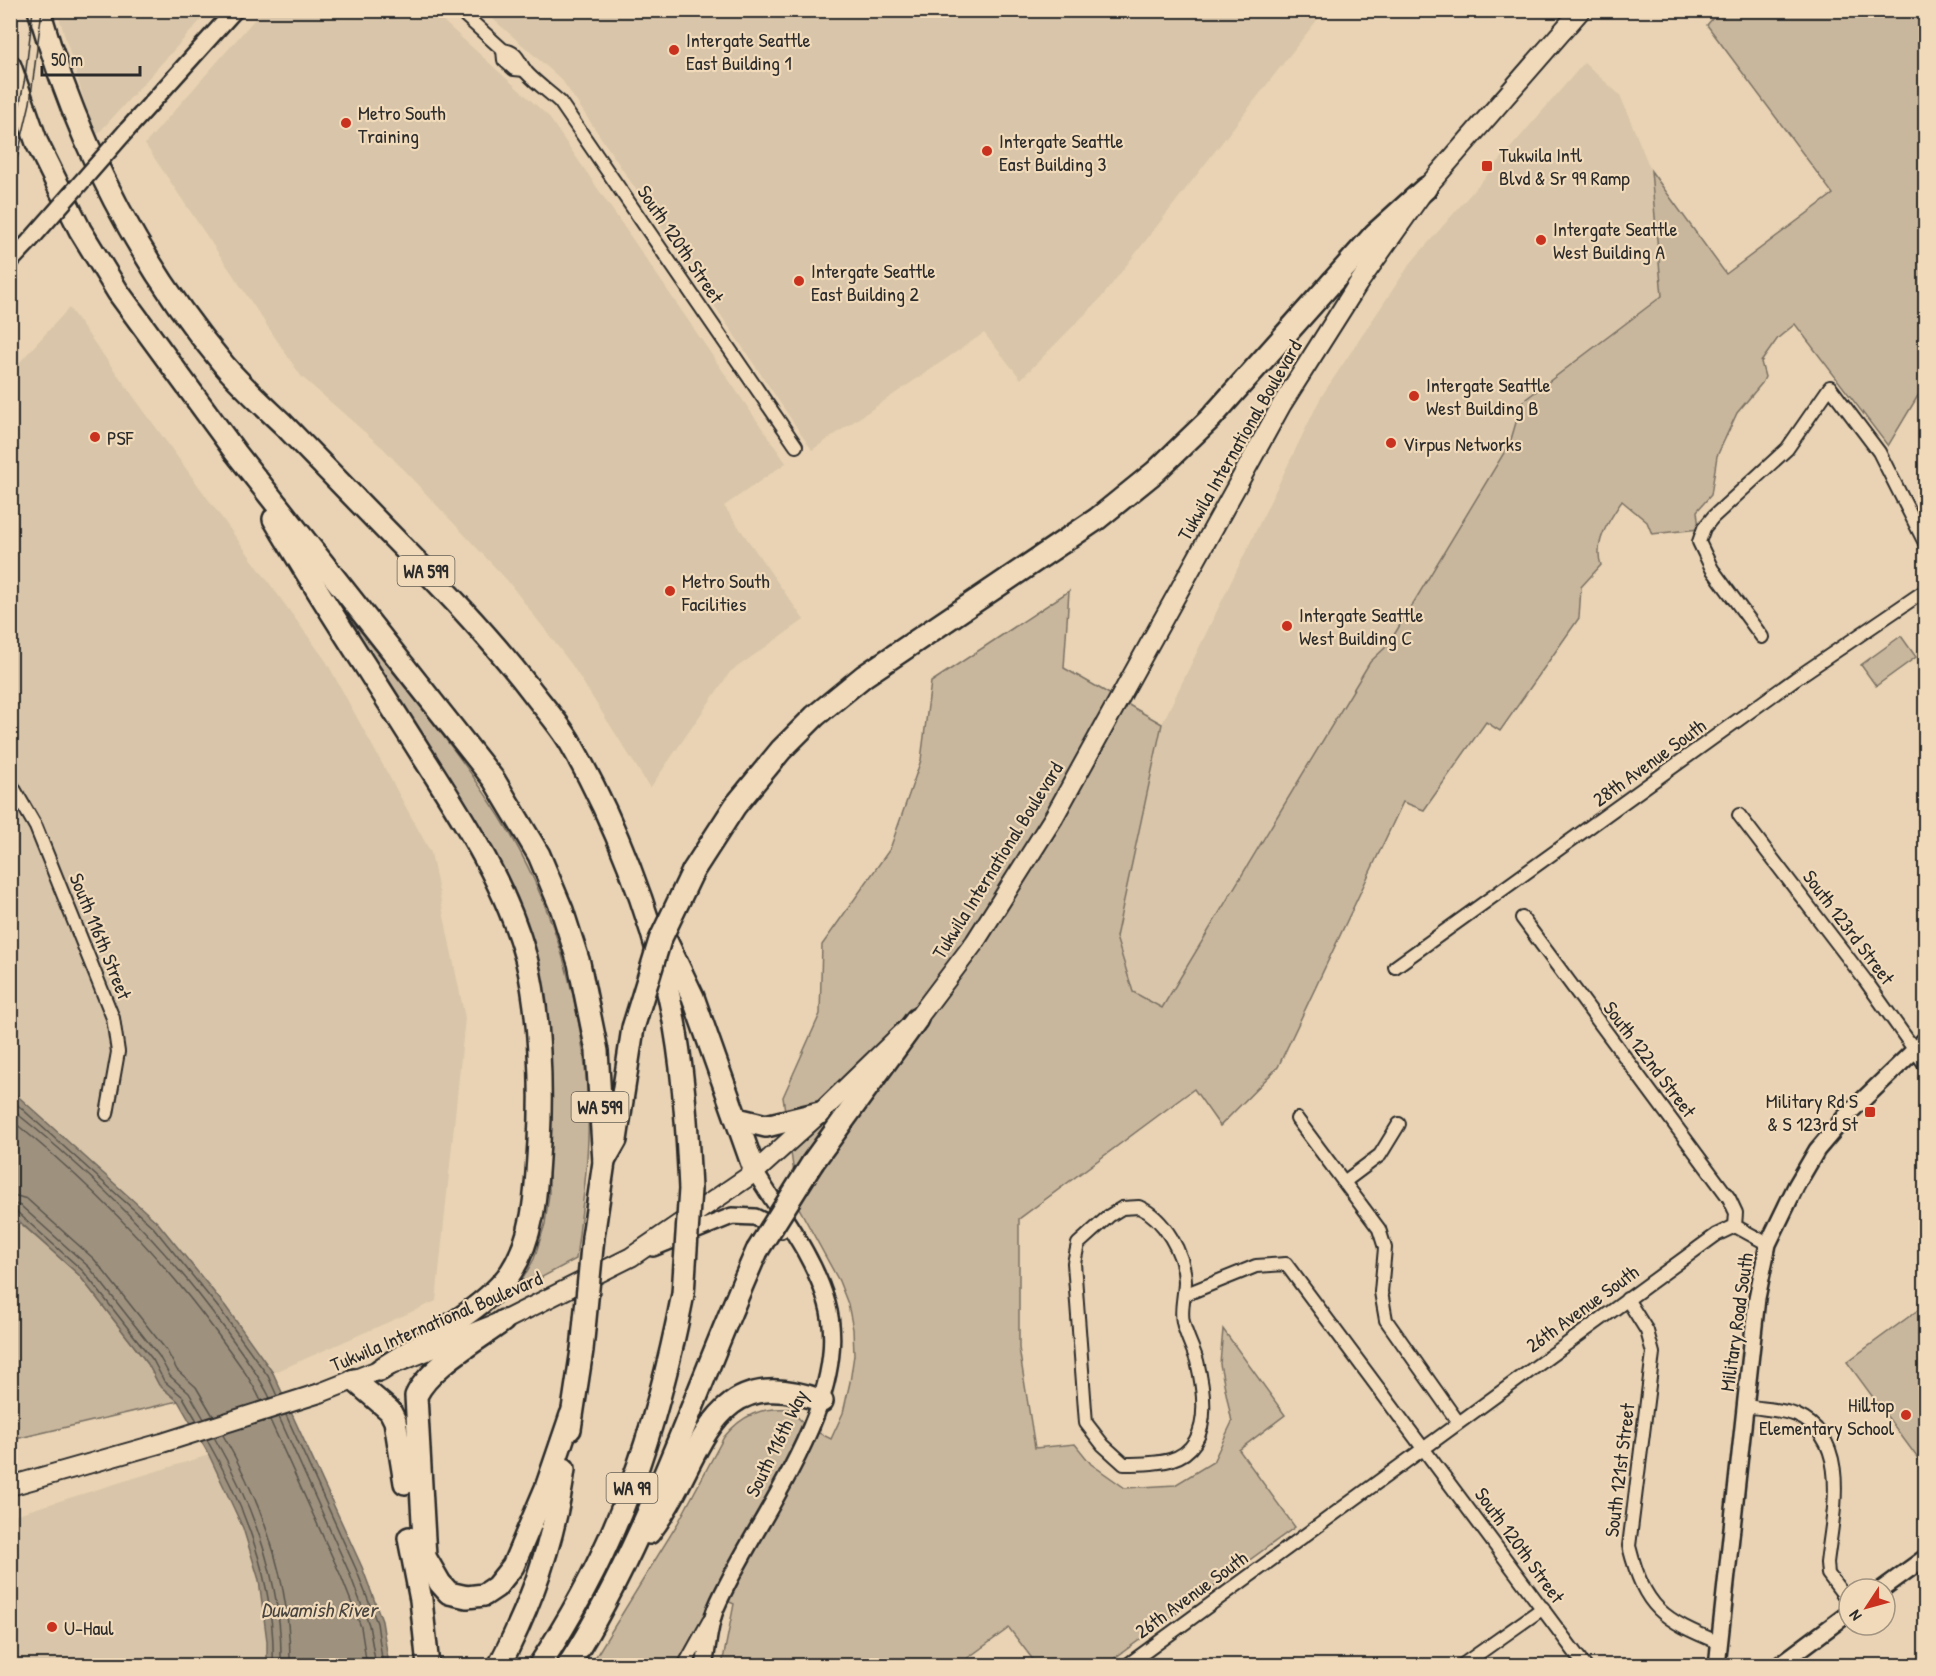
<svg xmlns="http://www.w3.org/2000/svg" width="1936" height="1676" viewBox="0 0 1936 1676" font-family="'Patrick Hand',sans-serif">
  <style>
    .built { fill: #d9c5a9 }
    .green { fill: #c9b79d; stroke: #7a7164; stroke-width: 1.5 }
    .water { fill: #9e917e; stroke: #70685d; stroke-width: 1.5 }
    .lines { fill: none; stroke-linecap: round; stroke-linejoin: round }
    .shore { stroke: #59544c; stroke-width: 1.5 }
    .minor-casing { stroke: #2b2b2b; stroke-width: 16 }
    .tertiary-casing { stroke: #2b2b2b; stroke-width: 20 }
    .primary-casing { stroke: #2b2b2b; stroke-width: 22 }
    .motorway-casing { stroke: #2b2b2b; stroke-width: 26 }
    .minor { stroke: #f1daba; stroke-width: 12 }
    .tertiary { stroke: #f1daba; stroke-width: 15 }
    .primary { stroke: #f1daba; stroke-width: 18 }
    .motorway { stroke: #f1daba; stroke-width: 21 }
    .tram { stroke: #2b2b2b; stroke-width: 1.5 }
    .tertiary-bridge-casing { stroke: #2b2b2b; stroke-width: 20; stroke-linecap: butt }
    .motorway-bridge-casing { stroke: #2b2b2b; stroke-width: 26; stroke-linecap: butt }
    .tertiary-bridge { stroke: #f1daba; stroke-width: 15 }
    .motorway-bridge { stroke: #f1daba; stroke-width: 21 }
    .poi-dot { fill: #c8321e; stroke: #f1daba; stroke-width: 2 }
    .labels { text-anchor: middle; dominant-baseline: central; stroke-width: 4.5; stroke-linejoin: round; paint-order: stroke }
    .shield { fill: #f1daba; stroke: #666056; stroke-width: 1.5 }
    .shield-label { font-size: 18px; font-weight: bold; fill: #2b2b2b }
    .poi-label { font-size: 20px; fill: #2b2b2b; stroke: #f1daba; text-anchor: start }
    .street-label { font-size: 20px; fill: #2b2b2b; stroke: #f1daba }
    .water-label { font-size: 21px; font-style: italic; fill: #484440; stroke: #f1daba }
  </style>
  <rect width="100%" height="100%" fill="#e9d3b4"/>
  <filter id="ink" filterUnits="userSpaceOnUse"><feTurbulence type="fractalNoise" baseFrequency=".0167" numOctaves="2"/><feDisplacementMap in="SourceGraphic" scale="12" xChannelSelector="R" yChannelSelector="G"/><feConvolveMatrix kernelMatrix="1 2 1 2 8 2 1 2 1" color-interpolation-filters="sRGB"/></filter>
  <g filter="url(#ink)">
    <!-- built -->
    <g class="built">
      <path d="M 57,10 L 209,11 L 95,137 Z"/>
      <path d="M 262,11 L 432,11 L 548,116 L 786,463 L 724,506 L 804,620 L 730,672 L 650,788 L 572,665 L 507,580 L 384,449 L 301,376 L 145,144 Z"/>
      <path d="M 484,11 L 1324,11 L 1101,298 L 1021,379 L 984,333 L 812,450 L 562,80 Z"/>
      <path d="M 1584,63 L 1620,95 L 1651,171 L 1662,296 L 1522,402 L 1510,443 L 1388,645 L 1370,662 L 1162,1008 L 1133,992 L 1116,937 L 1162,724 L 1321,397 L 1410,264 Z"/>
      <path d="M 69,308 L 326,661 L 431,853 L 465,1018 L 436,1301 L 273,1373 L 226,1307 L 158,1223 L 11,1090 L 10,373 Z"/>
      <path d="M 209,1455 L 243,1528 L 259,1580 L 267,1641 L 267,1665 L 11,1666 L 11,1516 Z"/>
    </g>
    <!-- green -->
    <g class="green">
      <path d="M 1719,11 L 1925,11 L 1925,384 L 1888,446 L 1795,324 L 1778,338 L 1761,362 L 1765,377 L 1762,383 L 1737,413 L 1717,456 L 1711,495 L 1697,511 L 1699,529 L 1652,534 L 1647,522 L 1622,501 C 1610,519 1593,542 1601,565 L 1581,587 L 1579,618 L 1500,731 L 1486,722 L 1424,810 L 1403,802 L 1278,1067 L 1220,1126 L 1194,1089 L 1019,1219 L 1019,1348 L 1035,1448 L 1075,1444 L 1091,1464 L 1125,1488 L 1175,1485 L 1213,1462 L 1232,1422 L 1220,1364 L 1223,1329 L 1285,1415 L 1239,1450 L 1295,1527 L 1105,1665 L 1037,1665 L 1009,1628 L 958,1665 L 722,1665 L 734,1604 L 717,1596 L 679,1665 L 590,1666 L 678,1523 L 724,1437 C 742,1415 761,1407 790,1409 L 807,1427 L 831,1439 L 843,1413 L 850,1382 L 854,1355 L 853,1329 L 848,1304 L 839,1281 L 799,1208 L 783,1097 L 820,1014 L 822,945 L 890,849 L 921,760 L 931,682 L 1069,591 L 1064,668 L 1162,724 L 1116,937 L 1133,992 L 1162,1008 L 1370,662 L 1388,645 L 1510,443 L 1522,402 L 1662,296 L 1651,171 L 1726,274 L 1833,194 L 1707,25 Z"/>
      <path d="M 354,623 C 408,692 467,760 511,835 C 557,915 584,1013 588,1105 C 590,1156 582,1208 576,1259 L 516,1291 L 534,1259 L 545,1224 L 549,1194 L 549,1104 L 537,981 L 430,750 L 359,637 Z"/>
      <path d="M 1901,636 L 1916,657 L 1876,686 L 1861,665 Z"/>
      <path d="M 10,1214 L 79,1275 L 148,1364 L 159,1385 L 178,1401 L 11,1440 Z"/>
      <path d="M 1925,1305 L 1925,1468 L 1847,1362 Z"/>
    </g>
    <!-- water -->
    <path class="water" d="M 11,1090 L 158,1223 L 226,1307 L 273,1373 L 362,1567 L 382,1621 L 389,1665 L 267,1665 L 267,1641 L 259,1580 L 243,1528 L 209,1455 L 178,1401 L 159,1385 L 148,1364 L 79,1275 L 11,1214 Z"/>
    <g class="lines">
      <!-- shore -->
      <g class="shore">
        <path d="M 10,1098 L 153,1227 L 221,1311 L 268,1376 L 277,1396"/>
        <path d="M 10,1108 C 91,1172 165,1246 225,1329 C 241,1352 258,1373 270,1398"/>
        <path d="M 10,1119 C 89,1182 160,1255 219,1336 C 234,1357 250,1377 261,1401"/>
        <path d="M 10,1194 L 27,1199 L 94,1259 L 167,1351 L 177,1370 L 196,1387 L 213,1416"/>
        <path d="M 10,1203 L 21,1206 L 89,1267 L 159,1356 L 170,1376 L 189,1393 L 204,1419"/>
        <path d="M 10,1210 L 17,1212 L 83,1271 L 153,1360 L 164,1381 L 183,1397 L 197,1421"/>
        <path d="M 286,1415 L 356,1569 L 377,1623 L 383,1666"/>
        <path d="M 279,1417 L 349,1572 L 369,1625 L 376,1666"/>
        <path d="M 270,1420 L 341,1576 L 361,1627 L 367,1666"/>
        <path d="M 223,1435 C 263,1505 291,1584 290,1666"/>
        <path d="M 214,1437 C 254,1507 283,1585 281,1666"/>
        <path d="M 207,1440 C 246,1508 276,1586 273,1666"/>
      </g>
      <defs>
        <g id="minor">
          <path d="M 459,10 L 503,50 C 518,52 518,61 526,72 C 536,83 549,92 560,102 L 796,446"/>
          <path d="M 503,50 L 504,60 L 514,69 L 525,70"/>
          <path d="M 1762,637 L 1712,569 L 1699,542 L 1704,528 L 1713,517 L 1787,449 L 1830,387 L 1879,452 L 1926,545"/>
          <path d="M 10,782 L 36,827 L 113,1018 L 118,1052 L 107,1114"/>
          <path d="M 1739,815 L 1865,980 L 1926,1066"/>
          <path d="M 1522,918 L 1729,1198 L 1736,1213 L 1735,1226"/>
          <path d="M 1395,967 L 1795,679 L 1926,590"/>
          <path d="M 1297,1119 L 1379,1229 L 1385,1248 L 1381,1292 L 1386,1320 L 1458,1422"/>
          <path d="M 1344,1182 L 1380,1155 L 1399,1124"/>
          <path d="M 1139,1207 C 1164,1218 1184,1253 1185,1281 C 1185,1294 1180,1310 1183,1322 C 1186,1336 1193,1348 1197,1361 C 1205,1394 1213,1448 1170,1460 C 1156,1464 1139,1464 1124,1464 L 1103,1445 L 1086,1423 L 1074,1263 L 1078,1244 L 1109,1216 L 1122,1208 Z"/>
          <path d="M 1184,1295 L 1256,1266 L 1286,1264 L 1585,1666"/>
          <path d="M 1627,1299 L 1647,1331 L 1653,1353 L 1629,1546 C 1645,1609 1662,1619 1720,1643"/>
          <path d="M 1746,1406 C 1761,1409 1781,1409 1796,1415 C 1853,1439 1832,1517 1827,1563 L 1828,1574 L 1849,1602"/>
          <path d="M 684,1666 L 709,1621"/>
          <path d="M 1126,1666 L 1716,1235 L 1735,1226 L 1768,1244"/>
          <path d="M 1461,1666 L 1543,1608"/>
        </g>
        <g id="tertiary">
          <path d="M 127,130 L 235,10"/>
          <path d="M 10,262 L 27,244"/>
          <path d="M 653,1248 L 732,1216 L 755,1217 L 781,1230"/>
          <path d="M 1882,1589 L 1926,1557"/>
          <path d="M 704,1666 C 708,1647 709,1625 716,1608 C 753,1521 855,1401 827,1303 C 814,1256 780,1213 755,1172"/>
          <path d="M 1717,1666 L 1757,1298 L 1768,1244 L 1796,1186 L 1817,1150 L 1845,1117 L 1926,1039"/>
          <path d="M 1778,1666 L 1849,1613"/>
        </g>
        <path id="primary" d="M 10,1486 L 162,1443 L 320,1393 L 503,1321 L 631,1257 L 755,1172 L 820,1113 L 917,1019 L 975,942 L 1054,817 L 1282,404 L 1358,284 L 1426,188 L 1581,10"/>
        <g id="motorway">
          <path d="M 39,10 C 77,142 136,260 224,365 C 242,386 263,405 283,424 C 317,459 351,494 385,529 C 437,582 488,634 534,694 C 546,710 561,726 571,744 C 615,821 649,910 669,996 C 683,1059 687,1125 690,1189"/>
          <path d="M 10,66 L 37,143 L 80,230 L 118,292 L 236,453 L 494,780 L 539,855 L 562,910 L 579,963 L 597,1051 L 604,1162 L 593,1237"/>
          <path d="M 274,519 C 321,599 373,677 422,755 C 463,819 506,884 526,958 C 540,1011 542,1088 539,1142 C 536,1186 536,1233 511,1272 C 487,1308 417,1345 380,1370"/>
          <path d="M 693,871 L 735,806 L 781,750 L 815,716 L 864,676 L 1097,519 L 1155,472 L 1211,418 L 1375,234 L 1426,188"/>
          <path d="M 661,930 L 693,997 L 755,1172"/>
          <path d="M 737,1119 L 766,1126 L 820,1113"/>
          <path d="M 604,1161 L 616,1140 L 633,1028"/>
          <path d="M 813,1162 L 917,1019"/>
          <path d="M 503,1321 C 478,1340 429,1367 416,1396 L 425,1557 L 440,1583 L 449,1593 L 467,1597 L 484,1595 L 496,1587 L 513,1566 L 546,1488 L 571,1415"/>
          <path d="M 354,1380 L 390,1411 L 395,1421 L 405,1483"/>
          <path d="M 570,1429 L 582,1350"/>
          <path d="M 649,1533 C 704,1463 704,1357 822,1401"/>
          <path d="M 409,1538 L 421,1600 L 428,1666"/>
          <path d="M 499,1666 C 531,1605 555,1537 564,1469"/>
          <path d="M 539,1666 C 618,1547 656,1433 683,1294"/>
          <path d="M 568,1666 C 650,1537 695,1389 757,1251"/>
        </g>
      </defs>
      <!-- minor casing -->
      <use href="#minor" class="minor-casing"/>
      <!-- tertiary casing -->
      <use href="#tertiary" class="tertiary-casing"/>
      <!-- primary casing -->
      <use href="#primary" class="primary-casing"/>
      <!-- motorway casing -->
      <use href="#motorway" class="motorway-casing"/>
      <!-- minor -->
      <use href="#minor" class="minor"/>
      <!-- tertiary -->
      <use href="#tertiary" class="tertiary"/>
      <!-- primary -->
      <use href="#primary" class="primary"/>
      <!-- motorway -->
      <use href="#motorway" class="motorway"/>
      <!-- tram -->
      <g class="tram">
        <path d="M 10,151 L 25,78 L 33,10"/>
        <path d="M 10,188 L 30,103 L 42,10"/>
      </g>
      <defs>
        <path id="tertiary-bridge" d="M 27,244 L 127,130"/>
        <g id="motorway-bridge">
          <path d="M 633,1028 L 660,940 L 693,871"/>
          <path d="M 757,1251 L 813,1162"/>
          <path d="M 683,1294 L 690,1189"/>
          <path d="M 582,1350 L 593,1237"/>
        </g>
      </defs>
      <!-- tertiary-bridge casing -->
      <use href="#tertiary-bridge" class="tertiary-bridge-casing"/>
      <!-- motorway-bridge casing -->
      <use href="#motorway-bridge" class="motorway-bridge-casing"/>
      <!-- tertiary-bridge -->
      <use href="#tertiary-bridge" class="tertiary-bridge"/>
      <!-- motorway-bridge -->
      <use href="#motorway-bridge" class="motorway-bridge"/>
    </g>
  </g>
  <!-- markers -->
  <g class="poi-dot">
    <circle cx="674" cy="50" r="6"/>
    <circle cx="346" cy="123" r="6"/>
    <circle cx="987" cy="151" r="6"/>
    <rect x="1481" y="160" width="12" height="12" rx="3"/>
    <circle cx="1541" cy="240" r="6"/>
    <circle cx="799" cy="281" r="6"/>
    <circle cx="1414" cy="396" r="6"/>
    <circle cx="95" cy="437" r="6"/>
    <circle cx="1391" cy="443" r="6"/>
    <circle cx="670" cy="591" r="6"/>
    <circle cx="1287" cy="626" r="6"/>
    <rect x="1864" y="1106" width="12" height="12" rx="3"/>
    <circle cx="1906" cy="1415" r="6"/>
    <circle cx="52" cy="1627" r="6"/>
  </g>
  <g class="labels">
    <!-- shield labels -->
    <g class="shield">
      <rect x="397.5" y="556" width="57" height="30" rx="4.5"/>
      <rect x="571.5" y="1092" width="57" height="30" rx="4.5"/>
      <rect x="606.5" y="1473" width="51" height="30" rx="4.5"/>
    </g>
    <g class="shield-label">
      <text x="426" y="571">WA 599</text>
      <text x="600" y="1107">WA 599</text>
      <text x="632" y="1488">WA 99</text>
    </g>
    <!-- poi labels -->
    <g class="poi-label">
      <text x="686" y="39">Intergate Seattle<tspan x="686" dy="23">East Building 1</tspan></text>
      <text x="358" y="112">Metro South<tspan x="358" dy="23">Training</tspan></text>
      <text x="999" y="140">Intergate Seattle<tspan x="999" dy="23">East Building 3</tspan></text>
      <text x="1499" y="154">Tukwila Intl<tspan x="1499" dy="23">Blvd &amp; Sr 99 Ramp</tspan></text>
      <text x="1553" y="228">Intergate Seattle<tspan x="1553" dy="23">West Building A</tspan></text>
      <text x="811" y="270">Intergate Seattle<tspan x="811" dy="23">East Building 2</tspan></text>
      <text x="1426" y="384">Intergate Seattle<tspan x="1426" dy="23">West Building B</tspan></text>
      <text x="107" y="437">PSF</text>
      <text x="1403" y="443">Virpus Networks</text>
      <text x="682" y="580">Metro South<tspan x="682" dy="23">Facilities</tspan></text>
      <text x="1299" y="614">Intergate Seattle<tspan x="1299" dy="23">West Building C</tspan></text>
      <text x="1858" y="1100" text-anchor="end">Military Rd S<tspan x="1858" dy="23">&amp; S 123rd St</tspan></text>
      <text x="1894" y="1404" text-anchor="end">Hilltop<tspan x="1894" dy="23">Elementary School</tspan></text>
      <text x="64" y="1627">U-Haul</text>
    </g>
    <!-- street labels -->
    <g class="street-label">
      <text transform="translate(681 244) rotate(56)">South 120th Street</text>
      <text transform="translate(1239 440) rotate(-60)">Tukwila International Boulevard</text>
      <text transform="translate(1649 762) rotate(-36)">28th Avenue South</text>
      <text transform="translate(997 860) rotate(-58)">Tukwila International Boulevard</text>
      <text transform="translate(1849 927) rotate(53)">South 123rd Street</text>
      <text transform="translate(101 936) rotate(68)">South 116th Street</text>
      <text transform="translate(1650 1059) rotate(53)">South 122nd Street</text>
      <text transform="translate(1582 1308) rotate(-36)">26th Avenue South</text>
      <text transform="translate(436 1321) rotate(-23)">Tukwila International Boulevard</text>
      <text transform="translate(1736 1322) rotate(-82)">Military Road South</text>
      <text transform="translate(776 1443) rotate(-64)">South 116th Way</text>
      <text transform="translate(1619 1470) rotate(-83)">South 121st Street</text>
      <text transform="translate(1520 1545) rotate(54)">South 120th Street</text>
      <text transform="translate(1191 1594) rotate(-36)">26th Avenue South</text>
    </g>
    <!-- water labels -->
    <g class="water-label">
      <text x="319" y="1609">Duwamish River</text>
    </g>
  </g>
  <!-- margin -->
  <rect width="1936" height="1676" fill="none" stroke="#f1daba" stroke-width="36"/>
  <rect x="18" y="18" width="1900" height="1640" fill="none" stroke="#2b2b2b" stroke-width="2" filter="url(#ink)"/>
  <!-- north arrow -->
  <g transform="translate(1867 1607) rotate(234)"><circle r="28" fill="#f1daba" stroke="#a29481" stroke-width="1.5"/>
  <path d="M0-4.5L10 22L0 15L-10 22Z" fill="#c8321e"/>
  <text y="-9" font-size="16" font-weight="bold" text-anchor="middle" fill="#2b2b2b">N</text>
  </g>
  <!-- scale -->
  <path d="M42 66v9h98v-9" fill="none" stroke="#2b2b2b" stroke-width="3"/>
  <text x="51" y="66" font-size="18" fill="#2b2b2b" stroke="#f1daba" stroke-width="4.5" paint-order="stroke">50 m</text>
</svg>
